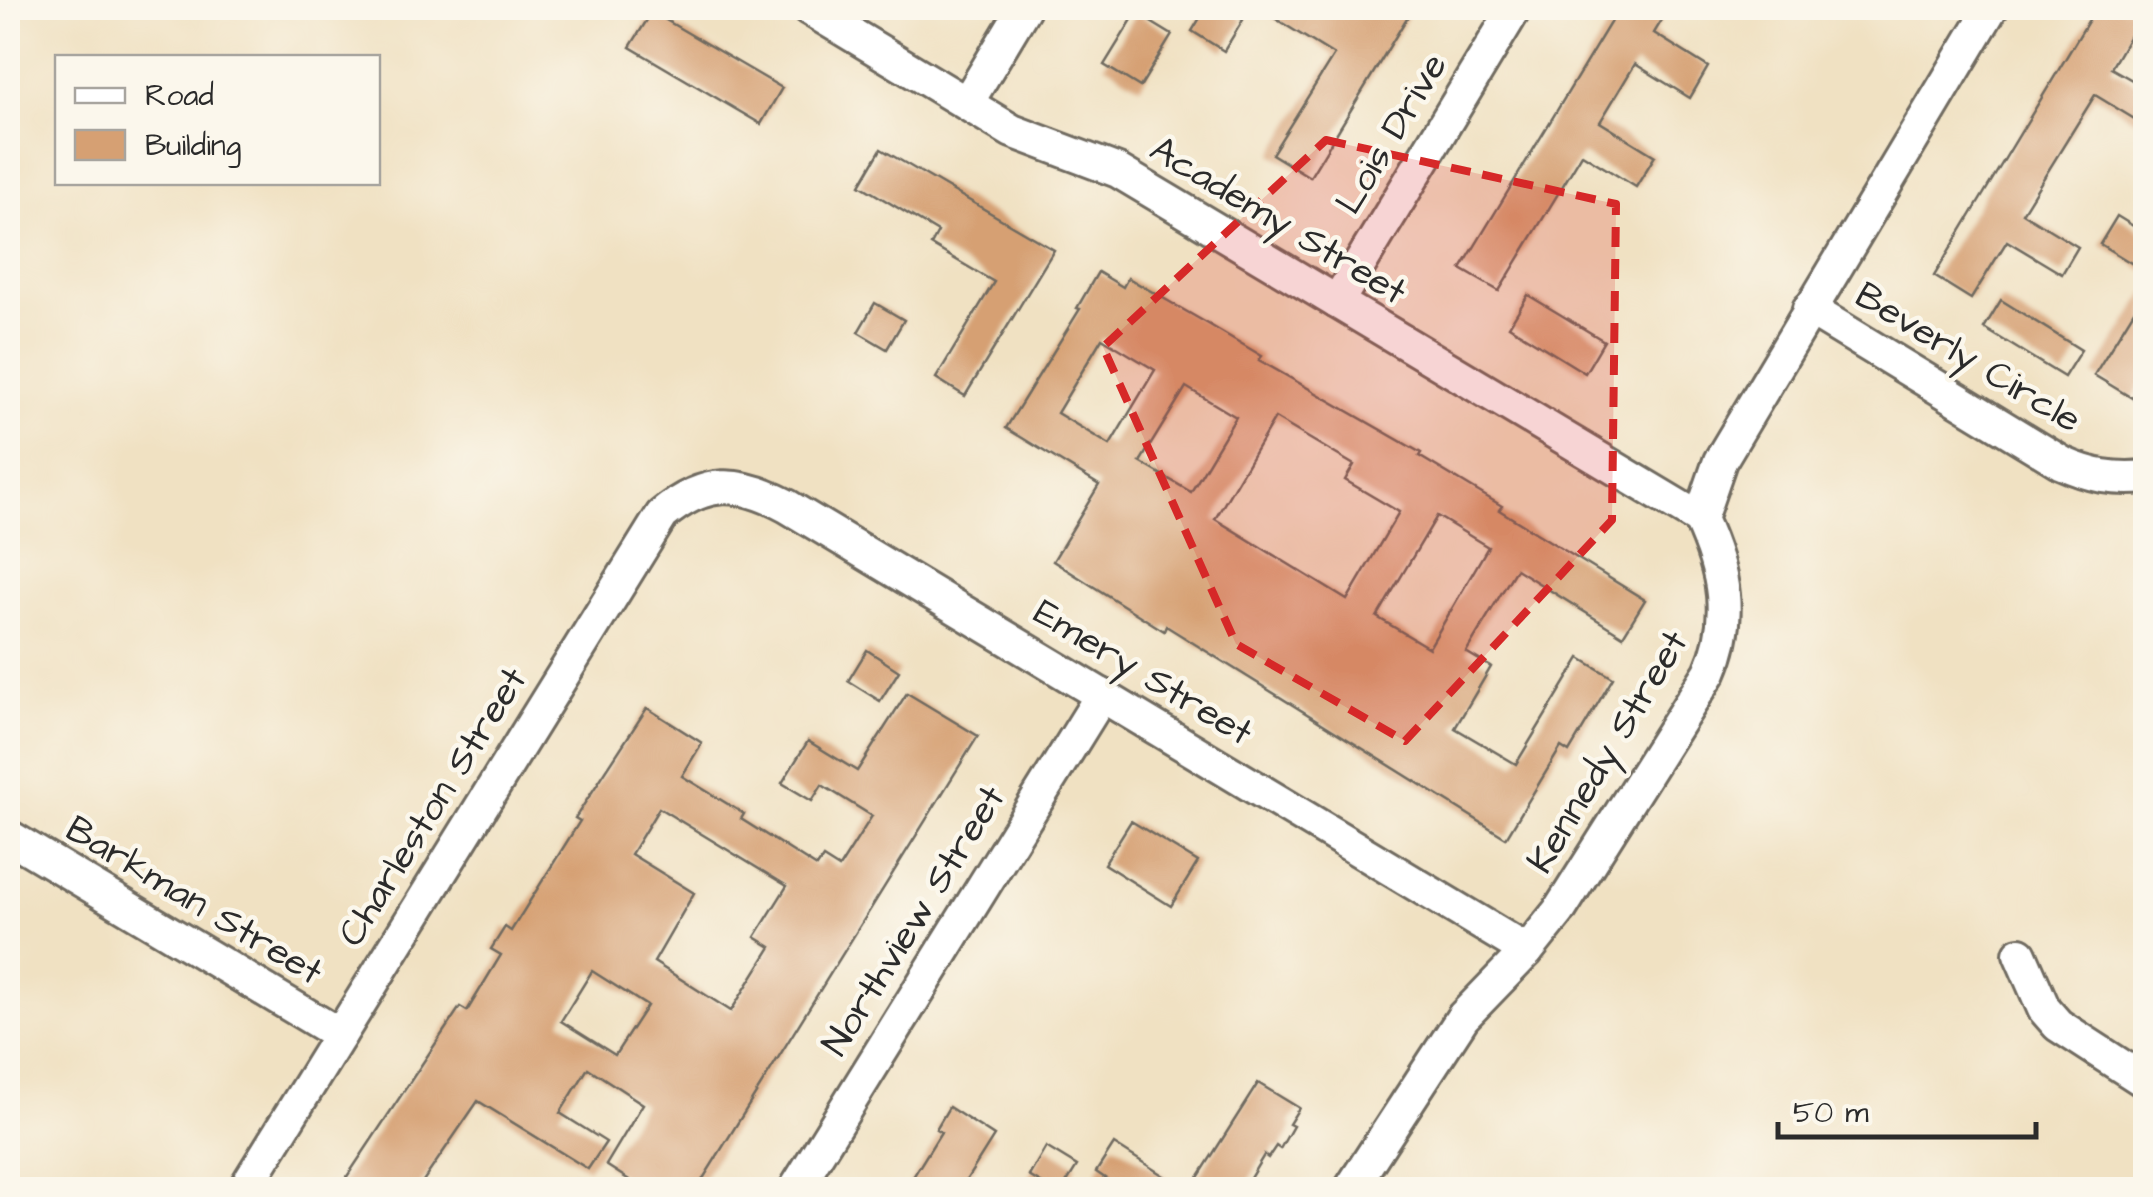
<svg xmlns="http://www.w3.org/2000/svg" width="2153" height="1197" viewBox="0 0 2153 1197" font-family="'Architects Daughter',sans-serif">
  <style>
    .building { fill: #d6a073; fill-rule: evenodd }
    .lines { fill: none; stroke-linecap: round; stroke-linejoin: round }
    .minor-casing { stroke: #706b60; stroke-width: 38 }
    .minor { stroke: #fff; stroke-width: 32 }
    .marked { fill: #d62828; fill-opacity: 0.2; stroke: #d62828; stroke-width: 8; stroke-dasharray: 20 12; stroke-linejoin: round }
    .labels { text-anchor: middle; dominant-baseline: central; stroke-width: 9; stroke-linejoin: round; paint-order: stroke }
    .street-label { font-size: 38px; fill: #2b2b2b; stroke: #fbf7ec }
  </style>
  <rect width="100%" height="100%" fill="#fbf7ec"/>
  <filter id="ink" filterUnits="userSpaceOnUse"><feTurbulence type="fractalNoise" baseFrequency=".01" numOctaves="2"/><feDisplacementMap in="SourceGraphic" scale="20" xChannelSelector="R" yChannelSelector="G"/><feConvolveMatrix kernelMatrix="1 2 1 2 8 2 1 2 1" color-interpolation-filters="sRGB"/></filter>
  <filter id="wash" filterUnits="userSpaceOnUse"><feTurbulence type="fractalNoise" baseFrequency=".0048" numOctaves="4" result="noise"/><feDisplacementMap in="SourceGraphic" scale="40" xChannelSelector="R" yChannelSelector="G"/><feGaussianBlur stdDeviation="2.25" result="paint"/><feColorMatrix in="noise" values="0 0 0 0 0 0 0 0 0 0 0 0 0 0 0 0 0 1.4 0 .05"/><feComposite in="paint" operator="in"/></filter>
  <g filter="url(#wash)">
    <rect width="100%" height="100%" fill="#f0e1c2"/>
    <g id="blocks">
      <!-- building -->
      <g class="building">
        <path d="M 1206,8 L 1223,8 L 1243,20 L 1224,51 L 1192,31 Z"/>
        <path d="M 1258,8 L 1413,8 L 1310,177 L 1272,154 L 1334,55 Z"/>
        <path d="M 1619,8 L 1669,8 L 1654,33 L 1708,67 L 1690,98 L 1635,64 L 1600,122 L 1655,156 L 1636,187 L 1582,154 L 1499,291 L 1461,269 Z"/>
        <path d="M 2096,8 L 2146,8 L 2111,68 L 2146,88 L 2146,126 L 2095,95 L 2022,213 L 2078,247 L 2062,274 L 2007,241 L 1971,299 L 1934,276 Z"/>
        <path d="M 652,12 L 782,88 L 761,124 L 630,47 Z"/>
        <path d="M 1136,13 L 1172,35 L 1140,87 L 1104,65 Z"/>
        <path d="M 881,149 L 1054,250 L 965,396 L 936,378 L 994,282 L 931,245 L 938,232 L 860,185 Z"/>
        <path d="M 2117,216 L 2146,234 L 2146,272 L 2100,244 Z"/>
        <path d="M 1098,272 L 1123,287 L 1128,278 L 1210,325 L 1262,356 L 1259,360 L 1421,453 L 1419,456 L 1502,506 L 1499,510 L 1645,600 L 1623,636 L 1516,569 L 1466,652 L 1491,667 L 1455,728 L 1516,764 L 1580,658 L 1613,678 L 1569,752 L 1561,747 L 1506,838 L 1166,626 L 1164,631 L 1053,561 L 1099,485 L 1006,428 L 1080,309 L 1077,308 ZM 1102,338 L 1155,370 L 1110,445 L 1057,413 ZM 1186,387 L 1236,417 L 1191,492 L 1140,462 ZM 1275,418 L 1354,465 L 1345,480 L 1399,512 L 1347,600 L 1215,519 ZM 1437,516 L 1488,547 L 1429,648 L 1377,617 Z"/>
        <path d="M 2146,291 L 2146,376 L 2132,398 L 2094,375 Z"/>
        <path d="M 1528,295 L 1604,341 L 1585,373 L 1509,326 Z"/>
        <path d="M 2001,300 L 2081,350 L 2064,377 L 1984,328 Z"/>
        <path d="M 875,303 L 904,320 L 887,349 L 858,332 Z"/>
        <path d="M 867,650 L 899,671 L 880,701 L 848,681 Z"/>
        <path d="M 907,693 L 978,736 L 696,1190 L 645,1190 L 606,1165 L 643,1104 L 588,1068 L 560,1113 L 606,1142 L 588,1169 L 478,1101 L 417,1190 L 338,1190 L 460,1007 L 467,1011 L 501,955 L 491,949 L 505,927 L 511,931 L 580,821 L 575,818 L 647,708 L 702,743 L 682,776 L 744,814 L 741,819 L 817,867 L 823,858 L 839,868 L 872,816 L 822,785 L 812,801 L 782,783 L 808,741 L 857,771 ZM 659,808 L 787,886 L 755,937 L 771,947 L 731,1011 L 654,962 L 694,893 L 631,854 ZM 592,971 L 647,1006 L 615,1055 L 561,1021 Z"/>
        <path d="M 1131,821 L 1198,862 L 1171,906 L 1104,864 Z"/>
        <path d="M 1258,1083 L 1299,1108 L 1289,1124 L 1293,1126 L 1280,1149 L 1276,1146 L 1268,1158 L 1264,1155 L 1243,1190 L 1190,1190 Z"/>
        <path d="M 949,1107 L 994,1136 L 960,1190 L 905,1190 L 941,1132 L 936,1129 Z"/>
        <path d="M 1114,1144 L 1186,1190 L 1123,1190 L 1096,1172 Z"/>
        <path d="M 1046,1147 L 1077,1166 L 1062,1190 L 1053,1190 L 1029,1176 Z"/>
      </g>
    </g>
  </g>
  <g filter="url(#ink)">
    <use href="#blocks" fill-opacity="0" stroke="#706b60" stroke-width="2.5"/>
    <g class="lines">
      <defs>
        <g id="minor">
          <path d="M 808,8 L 1012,131 L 1118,171 L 1700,519"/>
          <path d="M 968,101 L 1024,8"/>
          <path d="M 1337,302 L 1515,8"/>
          <path d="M 1809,309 L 2062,463 C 2091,476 2114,480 2146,477"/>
          <path d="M 8,836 L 340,1035"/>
          <path d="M 2020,954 L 2044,1009 L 2058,1025 L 2146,1082"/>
          <path d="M 244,1190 L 662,515 C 705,479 738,480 787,506 L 1527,951"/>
          <path d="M 795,1190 L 1102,695"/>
          <path d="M 1350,1190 L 1463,1017 L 1527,951 L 1559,911 L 1710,672 C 1734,618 1724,571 1700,519 L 1720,461 L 1991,8"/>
        </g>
      </defs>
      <!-- minor casing -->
      <use href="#minor" class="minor-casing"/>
      <!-- minor -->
      <use href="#minor" class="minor"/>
    </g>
  </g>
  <!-- marked area -->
  <path class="marked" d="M 1326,140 L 1616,204 L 1612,520 L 1405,741 L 1236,644 L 1103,347 Z"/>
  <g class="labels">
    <!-- street labels -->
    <g class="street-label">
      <text transform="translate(1392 134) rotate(-59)">Lois Drive</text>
      <text transform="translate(1278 221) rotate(31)">Academy Street</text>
      <text transform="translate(1968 358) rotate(31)">Beverly Circle</text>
      <text transform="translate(1143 673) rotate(31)">Emery Street</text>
      <text transform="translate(1608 752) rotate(-59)">Kennedy Street</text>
      <text transform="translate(433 807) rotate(-58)">Charleston Street</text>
      <text transform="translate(194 901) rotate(31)">Barkman Street</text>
      <text transform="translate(914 921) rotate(-58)">Northview Street</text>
    </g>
  </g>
  <!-- margin -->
  <rect width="2153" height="1197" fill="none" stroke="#fbf7ec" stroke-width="40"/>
  <!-- legend -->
  <rect x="55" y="55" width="325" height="130" fill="#fbf7ec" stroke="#a8a59f" stroke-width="2.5"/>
  <rect x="75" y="88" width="50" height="15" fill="#ffffff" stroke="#a8a59f" stroke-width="2.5"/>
  <text x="145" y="105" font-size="30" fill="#2b2b2b">Road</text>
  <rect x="75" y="130" width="50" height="30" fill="#d6a073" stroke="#a8a59f" stroke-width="2.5"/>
  <text x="145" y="155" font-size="30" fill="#2b2b2b">Building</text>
  <!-- scale -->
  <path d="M1778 1122v15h258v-15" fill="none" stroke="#2b2b2b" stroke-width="5"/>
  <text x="1793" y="1122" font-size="30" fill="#2b2b2b" stroke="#fbf7ec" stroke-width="8" paint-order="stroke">50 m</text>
</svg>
